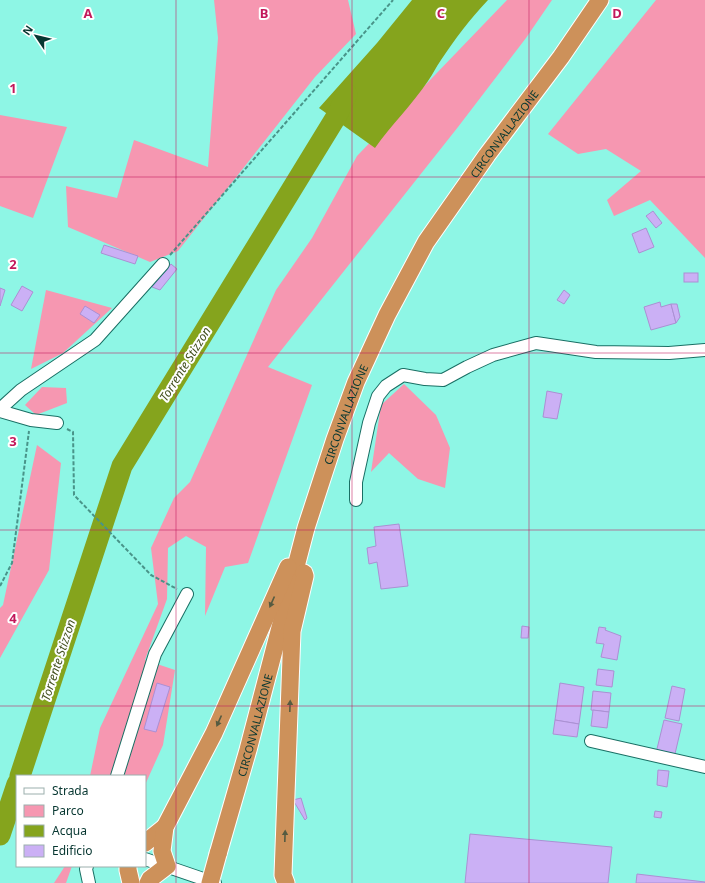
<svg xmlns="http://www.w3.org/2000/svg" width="705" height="883" viewBox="0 0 705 883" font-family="'Noto Sans',sans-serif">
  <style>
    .green { fill: #f697b1 }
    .water { fill: #85a41d }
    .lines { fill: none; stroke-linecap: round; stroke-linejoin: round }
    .river { stroke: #85a41d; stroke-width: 21 }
    .building { fill: #cbb0f5; stroke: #ab90d3 }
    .minor-casing { stroke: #196f64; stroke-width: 14 }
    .highway-casing { stroke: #fff; stroke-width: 19 }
    .path { stroke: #499489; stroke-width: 2; stroke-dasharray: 4 2; stroke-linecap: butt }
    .minor { stroke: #fff; stroke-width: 12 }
    .highway { stroke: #cd915a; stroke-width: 17 }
    .highway-bridge-casing { stroke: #fff; stroke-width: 19; stroke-linecap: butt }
    .highway-bridge { stroke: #cd915a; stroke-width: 17 }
    .oneway { fill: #565b41 }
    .grid { fill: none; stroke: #c2185b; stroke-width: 1; stroke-opacity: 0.55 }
    .labels { text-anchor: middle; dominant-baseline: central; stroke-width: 4; stroke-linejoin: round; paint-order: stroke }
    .street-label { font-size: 11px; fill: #073731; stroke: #fff }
    .water-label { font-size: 12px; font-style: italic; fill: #455221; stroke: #fff }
    .grid-label { font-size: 13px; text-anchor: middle; font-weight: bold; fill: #c2185b; stroke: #fff; stroke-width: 4; stroke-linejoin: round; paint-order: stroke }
  </style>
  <rect width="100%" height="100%" fill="#8ef6e5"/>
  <!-- green -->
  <g class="green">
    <path d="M 214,0 L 348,0 L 356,34 L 315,77 L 178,251 L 150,262 L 68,227 L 66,186 L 117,198 L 134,140 L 208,167 L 218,38 Z"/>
    <path d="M 507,0 L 552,0 L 526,38 L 458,127 L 268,367 L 312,385 L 248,563 L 225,567 L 205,616 L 206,547 L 186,536 L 168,548 L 167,599 L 145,660 L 175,670 L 163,745 L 145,785 L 145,776 L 90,776 L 100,728 L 158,604 L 151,548 L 174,498 L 190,482 L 276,290 L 312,238 L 357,156 Z"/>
    <path d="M 656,0 L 705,0 L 705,258 L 650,200 L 614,216 L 607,200 L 641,171 L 606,149 L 578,154 L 548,134 Z"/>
    <path d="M 0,115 L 67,127 L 33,218 L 0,206 Z"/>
    <path d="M 46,290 L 112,308 L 63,353 L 31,369 Z"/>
    <path d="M 404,384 L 436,415 L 450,448 L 445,488 L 418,479 L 389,453 L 371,472 L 381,405 Z"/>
    <path d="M 42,387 L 66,388 L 67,403 L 36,415 L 25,405 Z"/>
    <path d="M 37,445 L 61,463 L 49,570 L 0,658 L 0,608 L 3,605 Z"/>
    <path d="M 65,866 L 72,866 L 66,883 L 54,883 Z"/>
  </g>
  <!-- water -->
  <path class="water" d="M 412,0 L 488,0 C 470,19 455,39 441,60 C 436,67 433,74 428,81 C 412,105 391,125 375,148 L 319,108 L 377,43 Z"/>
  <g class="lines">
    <!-- river -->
    <g class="river">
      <path d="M 20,776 L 122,466 L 336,117 L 347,94"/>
      <path d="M 0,835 L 17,784"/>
    </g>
  </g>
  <!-- building -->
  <g class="building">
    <path d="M 653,211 L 662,223 L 656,228 L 646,216 Z"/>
    <path d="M 646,228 L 654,247 L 639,253 L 632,234 Z"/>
    <path d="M 104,245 L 138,256 L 135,264 L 101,253 Z"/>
    <path d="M 171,264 L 177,269 L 160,290 L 152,287 Z"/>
    <rect x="684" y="273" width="14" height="9"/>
    <path d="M 22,286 L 33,292 L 22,311 L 11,305 Z"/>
    <path d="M 0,288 L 5,290 L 0,306 Z"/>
    <path d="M 564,290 L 570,295 L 564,304 L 557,300 Z"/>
    <path d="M 660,302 L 661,307 L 671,304 L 676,323 L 651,330 L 644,307 Z"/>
    <path d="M 671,304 L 677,304 L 680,317 L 676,323 Z"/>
    <path d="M 85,306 L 100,315 L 94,323 L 80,314 Z"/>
    <path d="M 547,391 L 562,394 L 557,419 L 543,417 Z"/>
    <path d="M 399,524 L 408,586 L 381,589 L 377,562 L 369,564 L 367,548 L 376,546 L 374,527 Z"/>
    <path d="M 522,626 L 529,627 L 528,638 L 521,638 Z"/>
    <path d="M 599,627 L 606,628 L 605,630 L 621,636 L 617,660 L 601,657 L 604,644 L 596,643 Z"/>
    <path d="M 598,669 L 614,671 L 612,687 L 596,685 Z"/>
    <path d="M 157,683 L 170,687 L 156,732 L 144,729 Z"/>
    <path d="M 560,683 L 584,687 L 579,724 L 555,720 Z"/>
    <path d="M 672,686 L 685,689 L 679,721 L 665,718 Z"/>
    <path d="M 593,691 L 611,693 L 609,712 L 591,710 Z"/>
    <path d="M 593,710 L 609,712 L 607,728 L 591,726 Z"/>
    <path d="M 555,720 L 579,724 L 577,737 L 553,734 Z"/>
    <path d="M 664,720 L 682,724 L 674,758 L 656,753 Z"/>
    <path d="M 658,770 L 669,771 L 667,787 L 657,785 Z"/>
    <path d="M 301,798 L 307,818 L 305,820 L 293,800 Z"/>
    <path d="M 655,811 L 662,812 L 661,818 L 654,817 Z"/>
    <path d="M 470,834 L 612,847 L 608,883 L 465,883 Z"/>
    <path d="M 637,874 L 705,882 L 705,883 L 636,883 Z"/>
  </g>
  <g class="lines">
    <defs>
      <g id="minor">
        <path d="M 0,409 L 21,390 L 95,340 L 163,264"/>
        <path d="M 0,411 L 31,420 L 57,423"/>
        <path d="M 356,500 L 356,482 L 369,423 L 378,396 L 386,386 L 403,375 L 425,379 L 443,380 L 467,367 L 493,355 L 536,343 L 596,352 L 669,353 L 705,350"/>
        <path d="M 591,741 L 705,767"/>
        <path d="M 117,776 L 155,654 L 187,594"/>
        <path d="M 145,859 L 215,883"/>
        <path d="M 87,866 L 86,869 L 89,883"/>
      </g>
      <g id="highway">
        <path d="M 145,843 L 165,827"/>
        <path id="s1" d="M 218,854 L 248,750 L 306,528 L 335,439 L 356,382 L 387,315 L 426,242 L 487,155 L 561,57 L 600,0"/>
        <path d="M 128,866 L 128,870 L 131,883"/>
        <path d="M 148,883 L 150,879 L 167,866 L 162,851 L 165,827 L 214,733 L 288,567"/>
        <path d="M 286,883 L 283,875 L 292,631 L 305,576 L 304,573"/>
      </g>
    </defs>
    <!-- minor casing -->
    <use href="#minor" class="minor-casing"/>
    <!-- highway casing -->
    <use href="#highway" class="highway-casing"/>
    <!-- path -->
    <g class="path">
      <path d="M 170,255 L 393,0"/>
      <path d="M 67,429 L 73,432 L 74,495 L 151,575 L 177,589"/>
      <path d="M 0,586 L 12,563 L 29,431"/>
    </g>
    <!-- minor -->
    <use href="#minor" class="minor"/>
    <!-- highway -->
    <use href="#highway" class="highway"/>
    <defs>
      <path id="highway-bridge" d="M 210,883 L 218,854"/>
    </defs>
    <!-- highway-bridge casing -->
    <use href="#highway-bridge" class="highway-bridge-casing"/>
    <!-- highway-bridge -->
    <use href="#highway-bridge" class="highway-bridge"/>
  </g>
  <!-- one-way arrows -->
  <defs><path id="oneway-solid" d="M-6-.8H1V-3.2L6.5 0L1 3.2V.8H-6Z"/></defs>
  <g class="oneway">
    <use href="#oneway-solid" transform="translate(272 602) rotate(114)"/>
    <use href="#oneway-solid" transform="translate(290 706) rotate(-88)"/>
    <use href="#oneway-solid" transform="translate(219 721) rotate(114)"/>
    <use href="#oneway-solid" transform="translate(285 836) rotate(-88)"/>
  </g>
  <!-- grid -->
  <path class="grid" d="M 176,0 L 176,883M 352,0 L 352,883M 529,0 L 529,883M 0,177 L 705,177M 0,353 L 705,353M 0,530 L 705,530M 0,706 L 705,706"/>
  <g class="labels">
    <!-- street labels -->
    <g class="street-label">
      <text stroke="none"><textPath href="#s1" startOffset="782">CIRCONVALLAZIONE</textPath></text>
      <text stroke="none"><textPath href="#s1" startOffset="458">CIRCONVALLAZIONE</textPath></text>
      <text stroke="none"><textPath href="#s1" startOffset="134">CIRCONVALLAZIONE</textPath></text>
    </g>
    <!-- water labels -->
    <g class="water-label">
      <text transform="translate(185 364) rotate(-58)">Torrente Stizzon</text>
      <text transform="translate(58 660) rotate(-72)">Torrente Stizzon</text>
    </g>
  </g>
  <g class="grid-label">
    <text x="88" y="18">A</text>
    <text x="264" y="18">B</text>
    <text x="441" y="18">C</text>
    <text x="617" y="18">D</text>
    <text x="13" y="93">1</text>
    <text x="13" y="269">2</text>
    <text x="13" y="446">3</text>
    <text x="13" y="623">4</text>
  </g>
  <!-- legend -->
  <rect x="16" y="775" width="130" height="92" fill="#ffffff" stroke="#9cafad"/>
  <rect x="24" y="788" width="20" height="6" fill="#ffffff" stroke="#9cafad"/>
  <text x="52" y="795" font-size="12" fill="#073731">Strada</text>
  <rect x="24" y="805" width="20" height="12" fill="#f697b1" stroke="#9cafad"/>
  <text x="52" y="815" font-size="12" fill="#073731">Parco</text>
  <rect x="24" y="825" width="20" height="12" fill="#85a41d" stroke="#9cafad"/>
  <text x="52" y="835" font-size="12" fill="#073731">Acqua</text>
  <rect x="24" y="845" width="20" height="12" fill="#cbb0f5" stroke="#9cafad"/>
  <text x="52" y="855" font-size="12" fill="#073731">Edificio</text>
  <!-- north arrow -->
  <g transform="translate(36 36) rotate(305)" stroke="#ffffff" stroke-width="3" paint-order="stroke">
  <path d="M0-3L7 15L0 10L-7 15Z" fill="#073731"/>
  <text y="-6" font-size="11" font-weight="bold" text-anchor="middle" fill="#073731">N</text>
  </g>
</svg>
